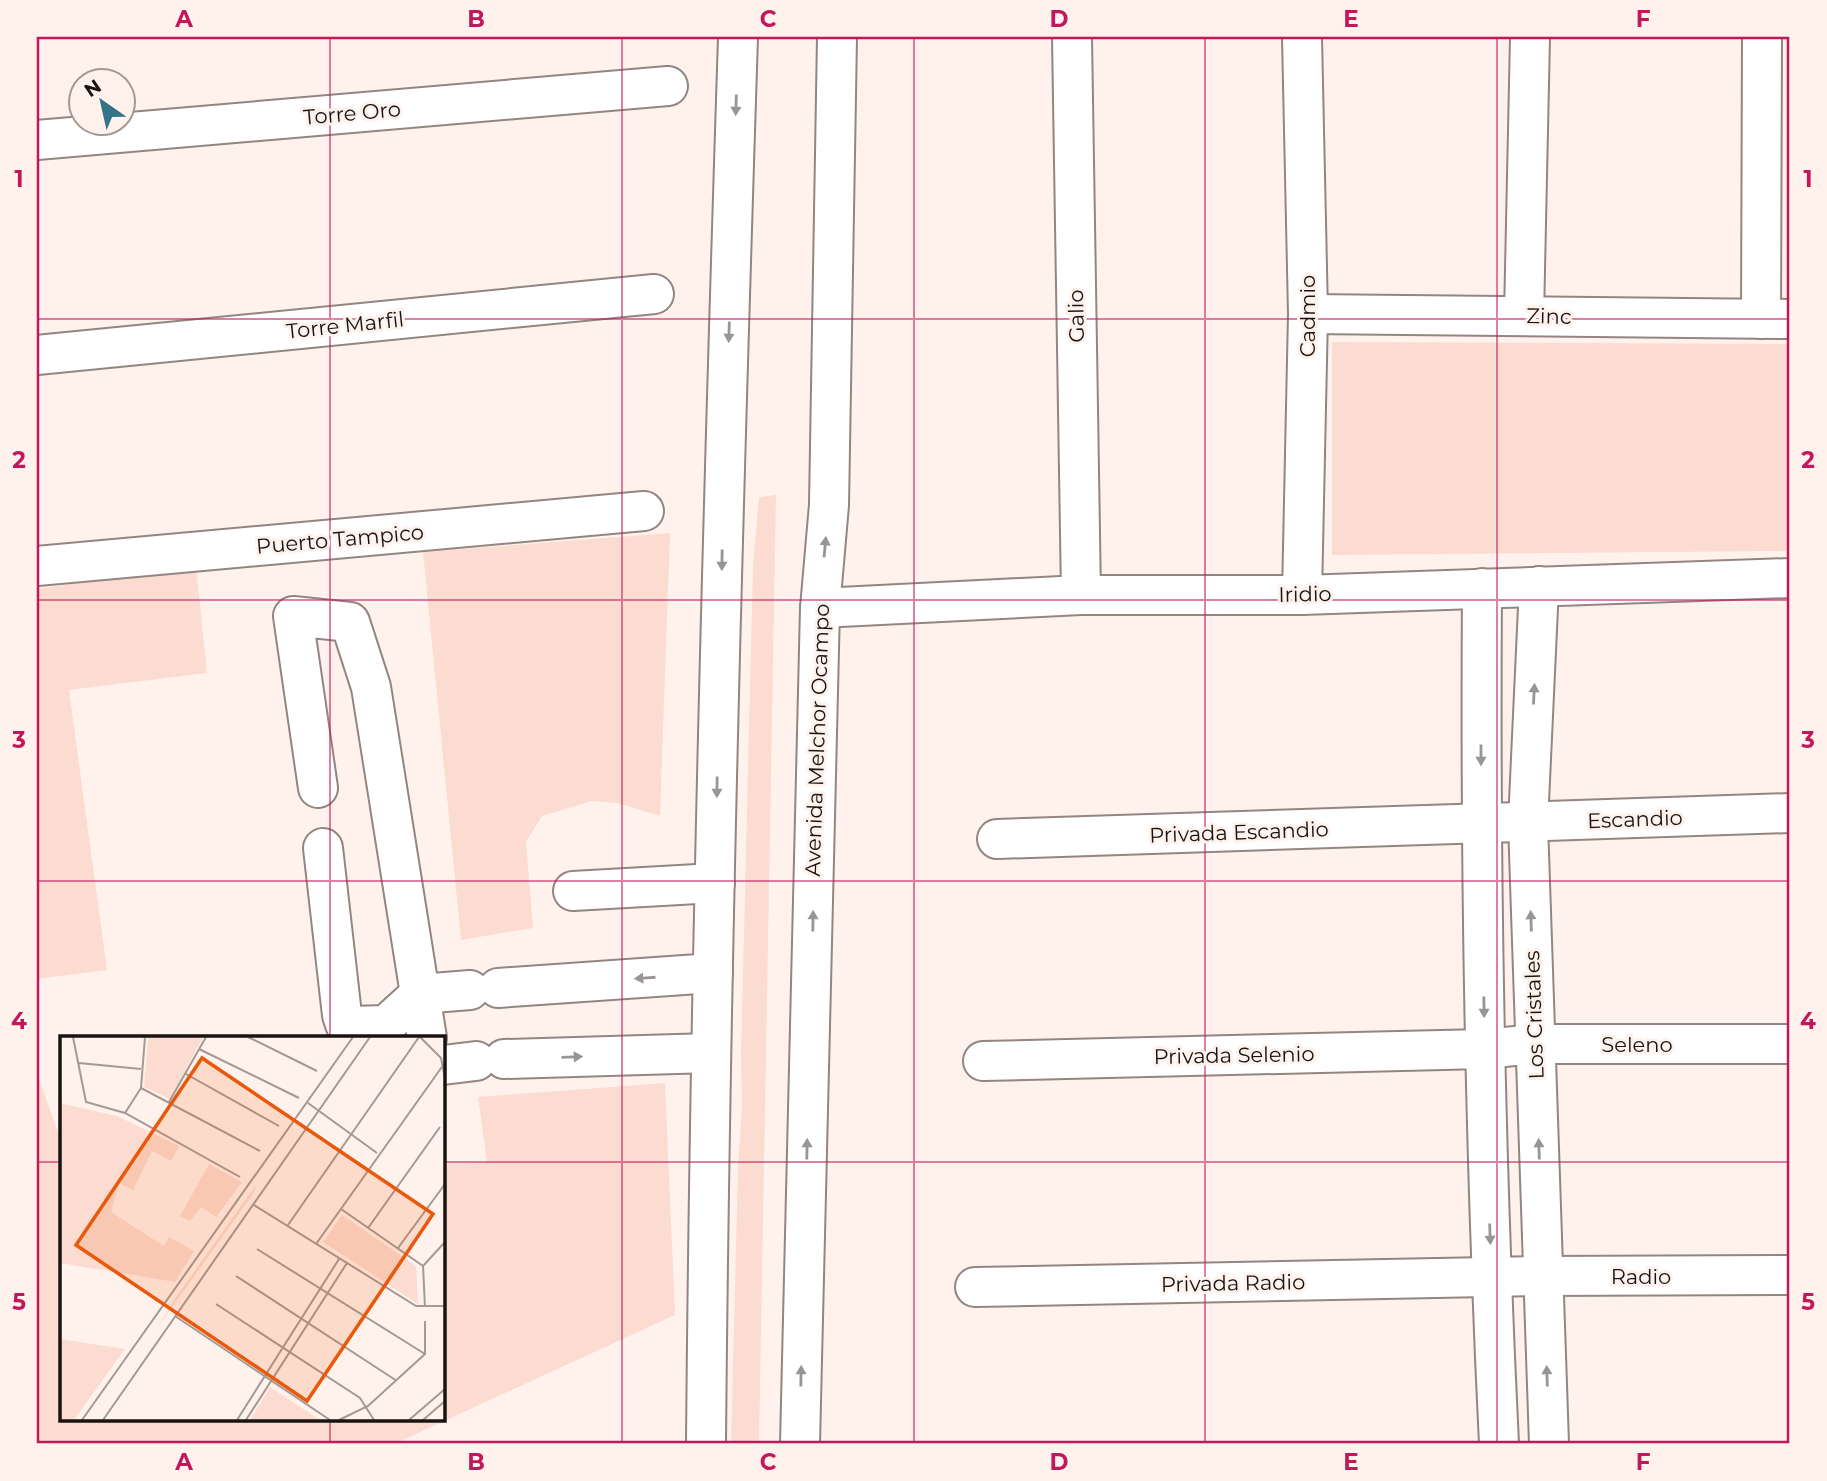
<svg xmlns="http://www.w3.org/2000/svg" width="1827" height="1481" viewBox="0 0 1827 1481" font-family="Montserrat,sans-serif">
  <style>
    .green { fill: #fcdcd0 }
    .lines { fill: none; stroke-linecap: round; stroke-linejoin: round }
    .minor-casing { stroke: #938580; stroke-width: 42 }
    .major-casing { stroke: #938580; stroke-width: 42 }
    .minor { stroke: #fff; stroke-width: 38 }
    .major { stroke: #fff; stroke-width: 38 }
    .oneway { fill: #989594 }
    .grid { fill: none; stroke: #c2185b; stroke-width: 2; stroke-opacity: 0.55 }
    .labels { text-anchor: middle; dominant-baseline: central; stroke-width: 6; stroke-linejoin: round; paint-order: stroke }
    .street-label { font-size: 21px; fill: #191412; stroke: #fff2ed }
    .inset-road { fill: none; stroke: #a39995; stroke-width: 2 }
    .view { fill: #e8590c; fill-opacity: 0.15; stroke: #e8590c; stroke-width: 3.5 }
    .inset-edge { fill: none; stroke: #191412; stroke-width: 3.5 }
    .neatline { fill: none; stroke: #c2185b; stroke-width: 2.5 }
    .grid-label { font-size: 23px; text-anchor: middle; font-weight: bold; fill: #c2185b }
  </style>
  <rect width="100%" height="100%" fill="#fff2ed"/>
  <!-- green -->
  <g class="green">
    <path d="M 1332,342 L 1790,344 L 1790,551 L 1332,555 Z"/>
    <path d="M 776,495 L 759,1444 L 731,1444 L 738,1168 L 742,1107 L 741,1055 L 753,564 L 759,497 Z"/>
    <path d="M 670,533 L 660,816 L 617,803 L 592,801 L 542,816 L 526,842 L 533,928 L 461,940 L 423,552 Z"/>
    <path d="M 196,566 L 207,673 L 69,690 L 107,970 L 37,979 L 37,589 Z"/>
    <path d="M 37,1074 L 61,1140 L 61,1420 L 443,1420 L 443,1163 L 487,1162 L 478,1097 L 665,1083 L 675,1315 L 394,1444 L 37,1444 Z"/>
  </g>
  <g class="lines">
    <defs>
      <g id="minor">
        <path d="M 1072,37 L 1081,595"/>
        <path d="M 37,140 L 668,86"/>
        <path d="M 1308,314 L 1790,319"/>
        <path d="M 1524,316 L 1530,37"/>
        <path d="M 1761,319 L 1762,37"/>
        <path d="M 37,355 L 654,294"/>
        <path d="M 37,566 L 644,511"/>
        <path d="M 1539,586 L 1528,823 L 1549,1444"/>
        <path d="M 1482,588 C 1480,874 1485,1159 1499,1444"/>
        <path d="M 1302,595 L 1308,314 L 1302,37"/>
        <path d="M 820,608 L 1081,595 L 1302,595 L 1790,578"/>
        <path d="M 318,788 L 293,616 L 350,622 L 371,687 L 427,1038"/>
        <path d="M 997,839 L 1790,813"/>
        <path d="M 323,848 L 342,1015 L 345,1024 L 350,1026 L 386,1025 L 420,994 L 470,990"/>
        <path d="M 573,891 L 715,883"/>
        <path d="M 498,988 L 713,973"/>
        <path d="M 504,1059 L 711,1053"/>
        <path d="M 983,1061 L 1484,1049 L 1534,1044 L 1790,1044"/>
        <path d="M 443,1065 L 476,1061"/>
        <path d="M 975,1287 L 1544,1276 L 1790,1275"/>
      </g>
      <g id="major">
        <path d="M 706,1444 C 710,975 723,506 738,37"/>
        <path d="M 800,1444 L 820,608 L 829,505 L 837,37"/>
      </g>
    </defs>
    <!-- minor casing -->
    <use href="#minor" class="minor-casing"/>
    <!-- major casing -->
    <use href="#major" class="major-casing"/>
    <!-- minor -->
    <use href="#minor" class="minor"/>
    <!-- major -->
    <use href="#major" class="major"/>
  </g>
  <!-- one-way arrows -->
  <defs><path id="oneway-solid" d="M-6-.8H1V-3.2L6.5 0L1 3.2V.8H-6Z" transform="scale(1.75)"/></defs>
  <g class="oneway">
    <use href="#oneway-solid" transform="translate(736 105) rotate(92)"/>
    <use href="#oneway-solid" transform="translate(729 332) rotate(92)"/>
    <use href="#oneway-solid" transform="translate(825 547) rotate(-85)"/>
    <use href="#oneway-solid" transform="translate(722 560) rotate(91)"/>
    <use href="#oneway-solid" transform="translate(1534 694) rotate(-87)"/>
    <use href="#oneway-solid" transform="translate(1481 755) rotate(90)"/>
    <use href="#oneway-solid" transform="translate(717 787) rotate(91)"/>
    <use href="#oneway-solid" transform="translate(813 921) rotate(-89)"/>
    <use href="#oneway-solid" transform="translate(1531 921) rotate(-92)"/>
    <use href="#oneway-solid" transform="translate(645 978) rotate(176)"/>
    <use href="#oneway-solid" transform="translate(1484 1007) rotate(89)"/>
    <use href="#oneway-solid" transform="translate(572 1057) rotate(-2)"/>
    <use href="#oneway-solid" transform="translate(807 1149) rotate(-89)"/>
    <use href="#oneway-solid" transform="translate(1539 1149) rotate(-92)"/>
    <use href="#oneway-solid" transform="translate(1490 1234) rotate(88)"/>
    <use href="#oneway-solid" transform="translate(801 1376) rotate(-89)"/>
    <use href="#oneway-solid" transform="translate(1547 1376) rotate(-92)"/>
  </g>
  <!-- grid -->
  <path class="grid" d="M 330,37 L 330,1038M 622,37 L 622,1444M 914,37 L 914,1444M 1205,37 L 1205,1444M 1497,37 L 1497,1444M 37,319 L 1790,319M 37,600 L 1790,600M 37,881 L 1790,881M 37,1162 L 61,1162M 443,1162 L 1790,1162M 330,1420 L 330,1444"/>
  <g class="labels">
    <!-- street labels -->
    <g class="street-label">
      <text transform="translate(352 113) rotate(-5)">Torre Oro</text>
      <text transform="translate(1076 316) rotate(-91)">Galio</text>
      <text transform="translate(1307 316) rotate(-90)">Cadmio</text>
      <text transform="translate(1549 316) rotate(1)">Zinc</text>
      <text transform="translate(345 325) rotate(-6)">Torre Marfil</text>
      <text transform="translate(340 539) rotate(-5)">Puerto Tampico</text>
      <text transform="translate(1305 594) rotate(-1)">Iridio</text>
      <text transform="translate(817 740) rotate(-88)">Avenida Melchor Ocampo</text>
      <text transform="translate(1635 819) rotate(-2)">Escandio</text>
      <text transform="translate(1239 832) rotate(-2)">Privada Escandio</text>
      <text transform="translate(1534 1015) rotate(-92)">Los Cristales</text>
      <text x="1637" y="1044">Seleno</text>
      <text transform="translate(1234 1055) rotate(-1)">Privada Selenio</text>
      <text x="1641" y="1276">Radio</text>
      <text transform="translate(1233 1283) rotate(-1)">Privada Radio</text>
    </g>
  </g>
  <!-- overview -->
  <g transform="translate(60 1036)">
    <rect width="385" height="385" fill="#fff2ed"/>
    <path d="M 88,1 L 143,1 L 110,63 L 84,51 ZM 0,67 L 57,80 L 119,110 L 111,125 L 92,115 L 73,154 L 59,147 L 51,176 L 104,210 L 109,201 L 134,215 L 115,246 L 0,227 ZM 149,128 L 182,146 L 156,181 L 141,171 L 130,185 L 120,180 ZM 196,149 L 193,158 L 95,295 L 114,264 ZM 282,179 L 356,230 L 358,268 L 263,206 ZM 0,303 L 65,313 L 14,384 L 0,384 ZM 210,351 L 260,384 L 190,384 Z" fill="#fcdcd0"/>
    <path class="inset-road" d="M 13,1 L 26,66 L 65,77 L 180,141M 188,1 L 257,35M 360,1 L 381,22 L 385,42M 139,13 L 239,62M 19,27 L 81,33M 126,38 L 219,90M 81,52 L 200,115M 109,66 L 146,1M 248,67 L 317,117M 65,77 L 81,52 L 85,1M 194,169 L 356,270 L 385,270M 281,173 L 363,230 L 365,271M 228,189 L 359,1M 308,192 L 380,91M 256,208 L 384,28M 338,212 L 385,148M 197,213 L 365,318M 363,230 L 385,206M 176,240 L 337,345M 156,268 L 300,362 L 314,384M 115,280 L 270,384M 22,384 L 293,1M 43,384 L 310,1M 177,384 L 279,223M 186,384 L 287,227M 279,384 L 308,370 L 365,318 L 365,285M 349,384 L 385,353M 363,384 L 385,365"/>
    <path class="view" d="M 142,22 L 373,178 L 247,365 L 16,209 Z"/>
    <rect width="385" height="385" class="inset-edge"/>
  </g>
  <!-- border -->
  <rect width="1827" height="1481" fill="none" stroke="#fff2ed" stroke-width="77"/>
  <!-- north arrow -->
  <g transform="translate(102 102) rotate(326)"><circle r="33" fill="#fff2ed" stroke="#a39995" stroke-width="2"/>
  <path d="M0-5L12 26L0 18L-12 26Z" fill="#347488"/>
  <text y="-10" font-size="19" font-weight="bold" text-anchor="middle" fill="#191412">N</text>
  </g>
  <rect x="38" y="38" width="1750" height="1404" class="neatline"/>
  <g class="grid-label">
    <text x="184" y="27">A</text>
    <text x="476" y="27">B</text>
    <text x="768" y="27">C</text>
    <text x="1059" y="27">D</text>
    <text x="1351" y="27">E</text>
    <text x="1643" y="27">F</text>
    <text x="19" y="187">1</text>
    <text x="1808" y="187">1</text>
    <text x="19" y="468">2</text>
    <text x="1808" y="468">2</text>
    <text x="19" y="748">3</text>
    <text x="1808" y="748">3</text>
    <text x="19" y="1029">4</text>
    <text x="1808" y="1029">4</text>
    <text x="19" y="1310">5</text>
    <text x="1808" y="1310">5</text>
    <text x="184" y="1470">A</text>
    <text x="476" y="1470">B</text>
    <text x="768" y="1470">C</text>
    <text x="1059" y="1470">D</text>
    <text x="1351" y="1470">E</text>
    <text x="1643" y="1470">F</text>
  </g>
</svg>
